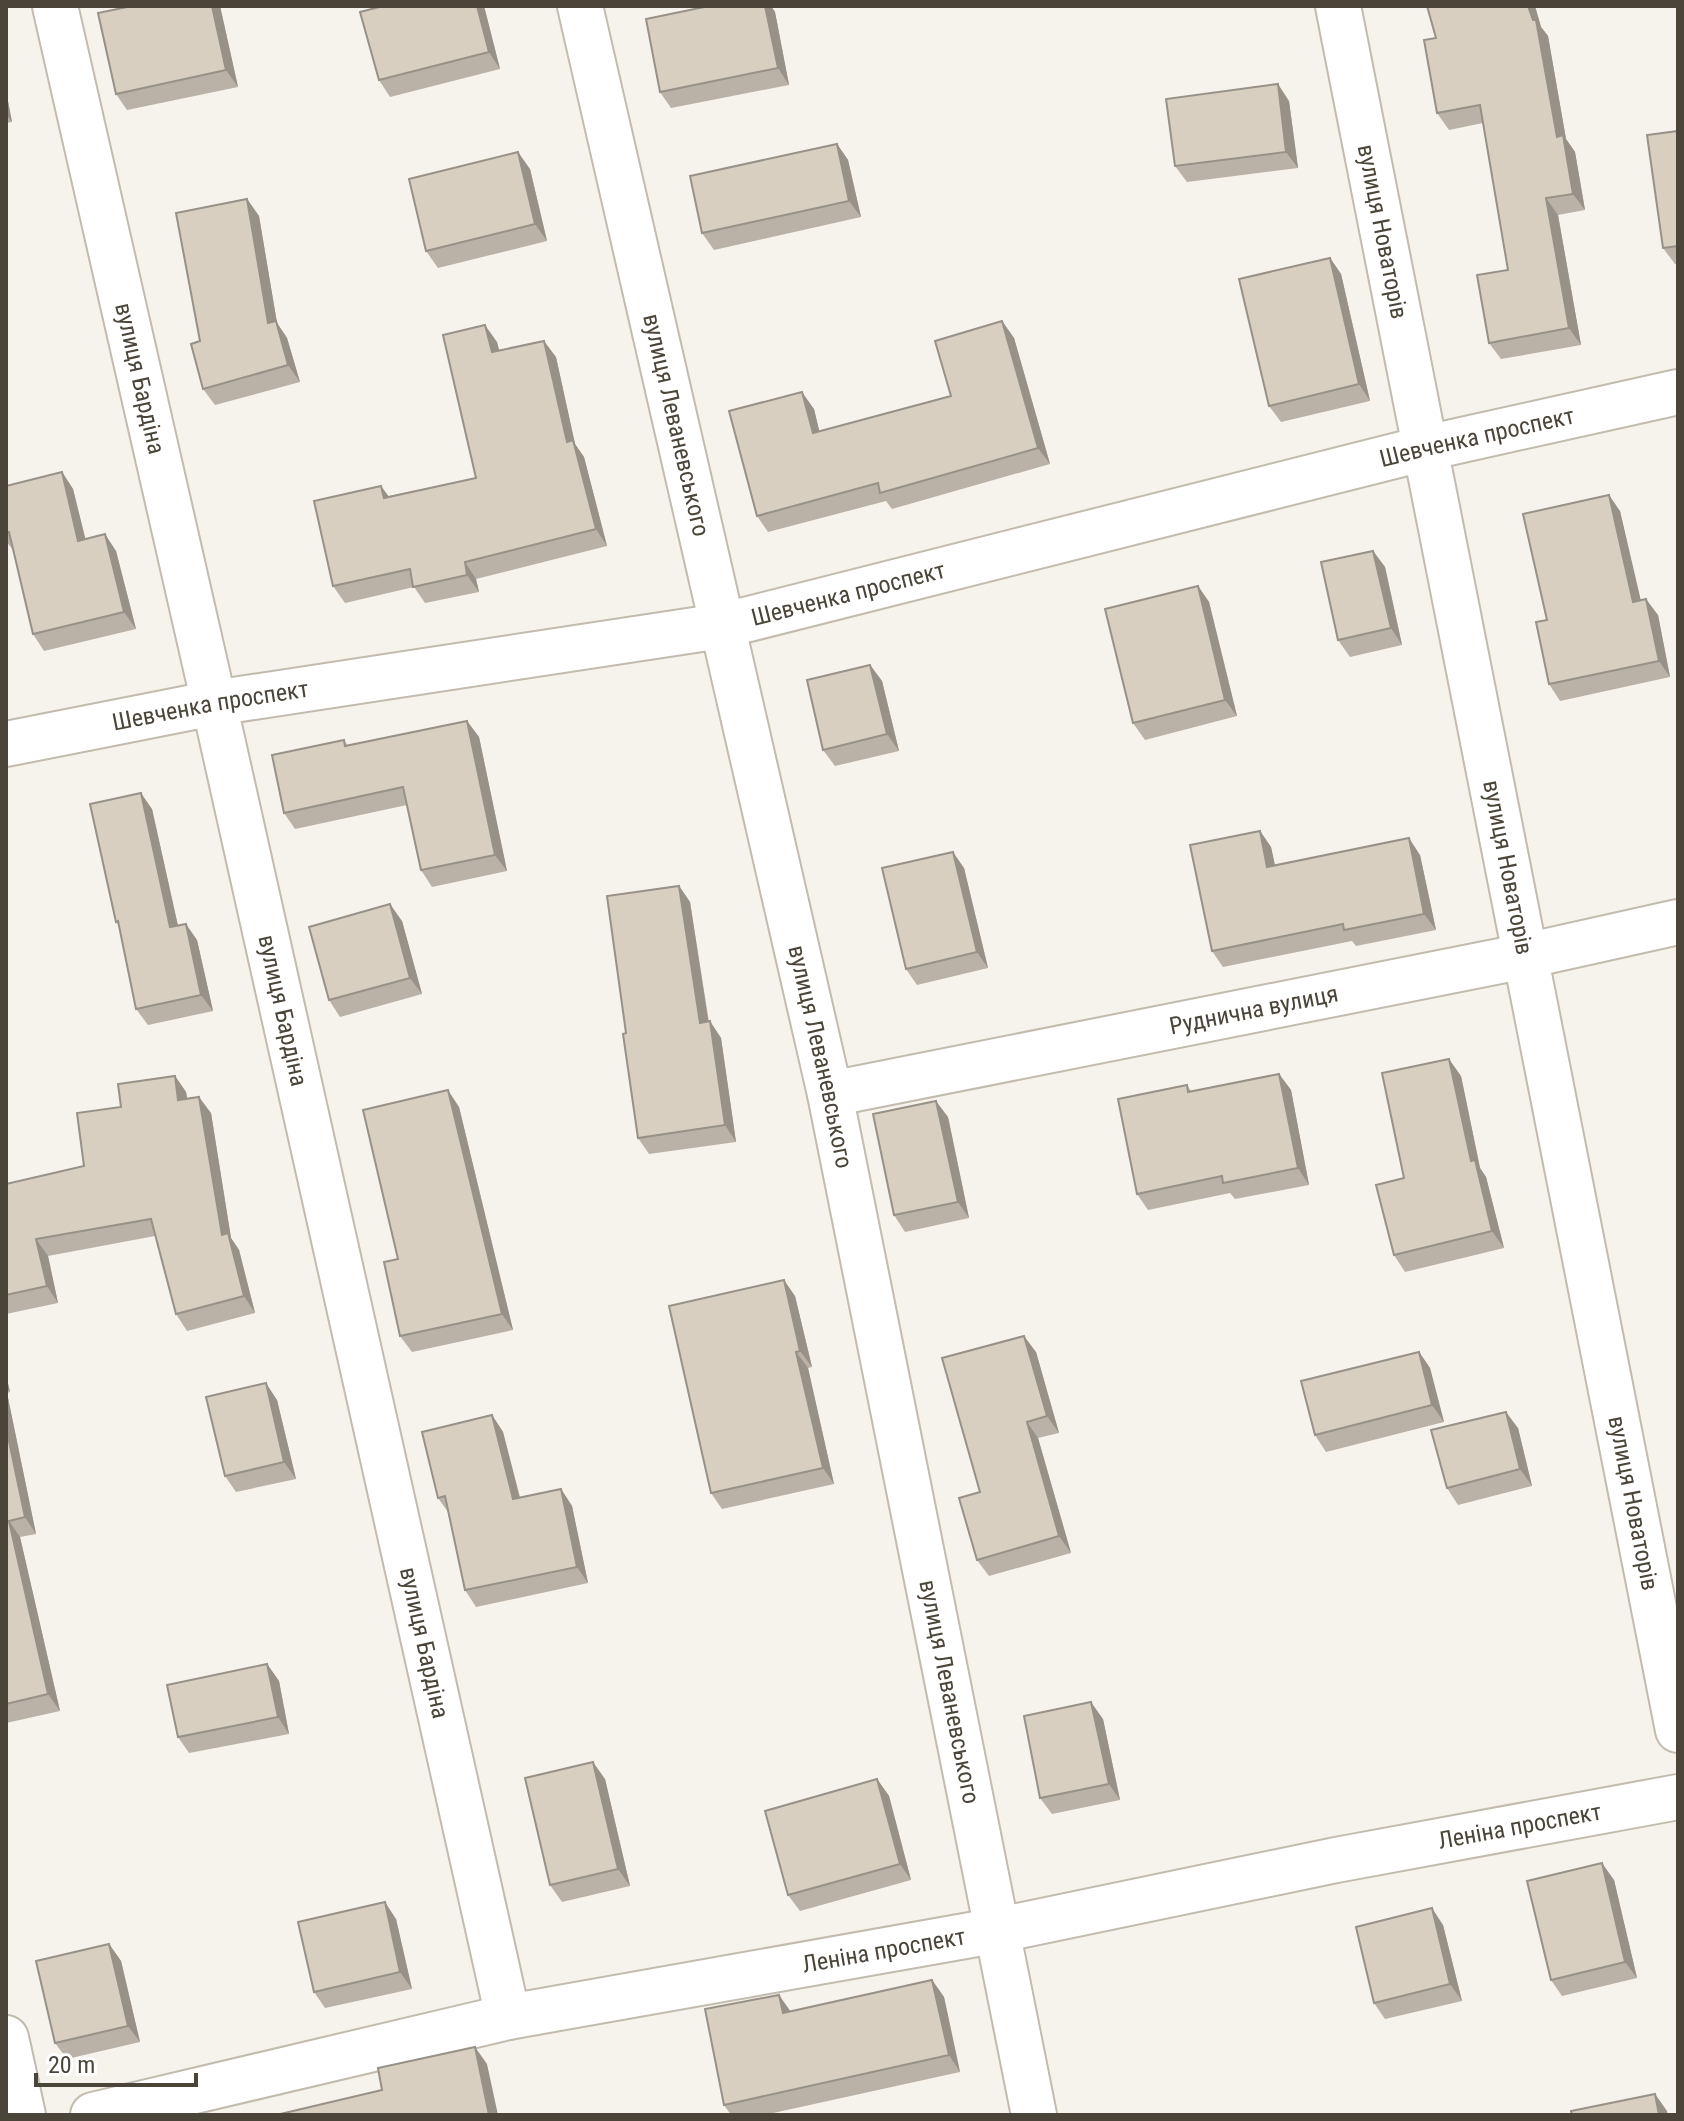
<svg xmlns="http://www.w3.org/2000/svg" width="1684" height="2121" viewBox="0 0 1684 2121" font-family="'Roboto Condensed',sans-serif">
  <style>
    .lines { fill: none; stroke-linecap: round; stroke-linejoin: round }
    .minor-casing { stroke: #c2bbae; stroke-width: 48 }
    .minor { stroke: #fff; stroke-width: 44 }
    .wall { fill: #bab2a6 }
    .shaded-wall { fill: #979187 }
    .building { fill: #d8cfc1; stroke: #979187; stroke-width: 2 }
    .labels { text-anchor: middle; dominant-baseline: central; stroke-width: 6; stroke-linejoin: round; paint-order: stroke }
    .street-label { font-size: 24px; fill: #4b4439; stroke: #fff }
  </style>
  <rect width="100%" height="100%" fill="#f6f3ec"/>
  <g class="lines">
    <defs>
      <g id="minor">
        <path id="s1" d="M 55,6 L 214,703 L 508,2017"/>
        <path id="s2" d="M 580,6 L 830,1094 L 1034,2115"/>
        <path id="s3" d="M 1338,6 L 1678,1730"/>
        <path id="s4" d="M 6,744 L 214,703 L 721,626 L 1426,448 L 1678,392"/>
        <path id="s5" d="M 830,1094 L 1525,956 L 1678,922"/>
        <path d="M 6,2038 L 23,2115"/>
        <path id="s6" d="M 93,2115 L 508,2017 L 999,1930 L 1336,1860 L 1678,1797"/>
      </g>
    </defs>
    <!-- minor casing -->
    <use href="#minor" class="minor-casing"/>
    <!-- minor -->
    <use href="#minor" class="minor"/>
  </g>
  <!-- wall -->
  <g class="wall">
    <path d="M 132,6 L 220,6 L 238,87 L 127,110 L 116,94 Z"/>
    <path d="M 484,6 L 500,69 L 390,97 L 379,80 Z"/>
    <path d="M 709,6 L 771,6 L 775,12 L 789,85 L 671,108 L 660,92 Z"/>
    <path d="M 1535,6 L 1541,27 L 1548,36 L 1566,139 L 1575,152 L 1585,210 L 1558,215 L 1581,345 L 1501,359 L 1489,343 L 1508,270 L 1483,123 L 1449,130 L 1437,113 L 1436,38 Z"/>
    <path d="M 6,91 L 12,122 L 6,123 Z"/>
    <path d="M 1289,101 L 1298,168 L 1187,182 L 1175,166 Z"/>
    <path d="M 1678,131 L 1678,264 L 1675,264 L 1663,248 Z"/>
    <path d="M 837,144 L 848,160 L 861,217 L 714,250 L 702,233 Z"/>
    <path d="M 530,169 L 547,241 L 438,268 L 426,251 Z"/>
    <path d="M 247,199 L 259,216 L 277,323 L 287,338 L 300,382 L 215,405 L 203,389 Z"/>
    <path d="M 1330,258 L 1341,274 L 1370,401 L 1281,422 L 1269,406 Z"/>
    <path d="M 1002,321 L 1014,338 L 1050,464 L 892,509 L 886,501 L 768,532 L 757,516 L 814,409 L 819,432 L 951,396 Z"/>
    <path d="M 497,342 L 499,351 L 556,357 L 575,444 L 584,457 L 607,546 L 476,579 L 479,592 L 425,603 L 414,587 L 345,603 L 333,586 L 389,496 L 476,478 Z"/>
    <path d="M 62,472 L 73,489 L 85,539 L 116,551 L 136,629 L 44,651 L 33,634 L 13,550 L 6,541 L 6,486 Z"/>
    <path d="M 1620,511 L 1640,600 L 1658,615 L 1670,677 L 1560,701 L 1549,684 L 1547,620 Z"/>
    <path d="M 1373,551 L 1385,567 L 1402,645 L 1350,657 L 1338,640 Z"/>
    <path d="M 1198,586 L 1209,602 L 1237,716 L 1145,740 L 1133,723 Z"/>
    <path d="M 870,665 L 882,681 L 899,751 L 835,766 L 823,750 Z"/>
    <path d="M 467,721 L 479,737 L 507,871 L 432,887 L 421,870 L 407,805 L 295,829 L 284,813 L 344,740 L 348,746 Z"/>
    <path d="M 152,809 L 178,926 L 197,940 L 213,1011 L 148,1025 L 136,1009 L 119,926 L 116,922 Z"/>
    <path d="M 1260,831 L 1271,847 L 1275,866 L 1420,855 L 1436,930 L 1356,946 L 1352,941 L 1223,967 L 1212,951 Z"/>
    <path d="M 964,868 L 988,968 L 917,985 L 906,969 Z"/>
    <path d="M 679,886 L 690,902 L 709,1022 L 721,1038 L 736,1142 L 649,1154 L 638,1138 L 626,1033 Z"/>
    <path d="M 402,921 L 422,994 L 340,1017 L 329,1000 Z"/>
    <path d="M 1279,1074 L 1291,1090 L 1309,1185 L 1235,1199 L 1230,1193 L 1148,1210 L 1137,1194 L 1187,1085 L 1191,1091 Z"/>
    <path d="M 175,1076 L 186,1092 L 187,1099 L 211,1113 L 231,1238 L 239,1250 L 255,1313 L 187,1331 L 176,1314 L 155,1236 L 48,1256 L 58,1303 L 6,1314 L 6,1184 L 84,1166 L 121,1107 Z"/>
    <path d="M 1461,1076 L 1480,1168 L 1486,1177 L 1504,1248 L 1405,1272 L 1394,1255 L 1404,1178 Z"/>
    <path d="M 459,1107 L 513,1330 L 412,1352 L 400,1336 L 398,1259 Z"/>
    <path d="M 948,1117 L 969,1218 L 905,1232 L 894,1215 Z"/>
    <path d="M 795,1296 L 812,1367 L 808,1368 L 834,1484 L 722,1509 L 711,1493 Z"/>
    <path d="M 1036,1352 L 1059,1433 L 1038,1438 L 1071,1553 L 989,1576 L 977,1560 L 980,1492 Z"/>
    <path d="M 1419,1352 L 1430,1368 L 1444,1422 L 1326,1452 L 1315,1435 Z"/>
    <path d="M 6,1375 L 10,1392 L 7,1393 L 36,1534 L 20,1537 L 60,1711 L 6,1723 Z"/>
    <path d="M 277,1400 L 296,1479 L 236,1492 L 225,1476 Z"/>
    <path d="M 492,1415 L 503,1432 L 520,1497 L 561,1489 L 572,1506 L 588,1583 L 476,1607 L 465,1590 L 448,1512 L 438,1498 Z"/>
    <path d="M 1518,1428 L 1532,1486 L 1458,1505 L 1447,1488 Z"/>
    <path d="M 267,1664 L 279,1681 L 289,1734 L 189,1753 L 178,1737 Z"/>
    <path d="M 1103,1719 L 1120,1800 L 1052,1814 L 1040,1798 Z"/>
    <path d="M 605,1779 L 630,1886 L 562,1902 L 550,1885 Z"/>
    <path d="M 877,1779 L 889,1796 L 911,1880 L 800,1911 L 788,1895 Z"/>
    <path d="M 1614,1880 L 1637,1978 L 1562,1996 L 1551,1980 Z"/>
    <path d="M 396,1919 L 412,1989 L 325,2008 L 314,1992 Z"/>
    <path d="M 1443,1925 L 1462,2001 L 1385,2019 L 1374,2003 Z"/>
    <path d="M 109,1944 L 121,1961 L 140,2042 L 67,2059 L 55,2043 Z"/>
    <path d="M 932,1980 L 944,1997 L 960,2072 L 764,2115 L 731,2115 L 724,2105 L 791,2012 Z"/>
  </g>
  <!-- shaded-wall -->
  <g class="shaded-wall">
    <path d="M 212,6 L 220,6 L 238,87 L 226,70 Z"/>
    <path d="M 477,6 L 484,6 L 500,69 L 489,52 Z"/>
    <path d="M 765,6 L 771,6 L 775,12 L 789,85 L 778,68 Z"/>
    <path d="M 1528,6 L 1535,6 L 1541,27 L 1548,36 L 1566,139 L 1575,152 L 1585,210 L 1573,194 L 1557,137 L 1533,20 Z"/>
    <path d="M 1278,84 L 1289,101 L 1298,168 L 1286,152 Z"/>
    <path d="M 6,91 L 12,122 L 6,114 Z"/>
    <path d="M 837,144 L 848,160 L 861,217 L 849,201 Z"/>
    <path d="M 518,152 L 530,169 L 547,241 L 535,224 Z"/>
    <path d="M 1546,198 L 1558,215 L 1581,345 L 1569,328 Z"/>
    <path d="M 247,199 L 259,216 L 277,323 L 287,338 L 300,382 L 288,365 L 268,323 Z"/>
    <path d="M 1330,258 L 1341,274 L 1370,401 L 1359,384 Z"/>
    <path d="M 1002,321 L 1014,338 L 1050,464 L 1038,448 Z"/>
    <path d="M 485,325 L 497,342 L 504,369 L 492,352 Z"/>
    <path d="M 544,341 L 556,357 L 575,444 L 584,457 L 607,546 L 596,529 L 567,442 Z"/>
    <path d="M 802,392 L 814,409 L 824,450 L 813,433 Z"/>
    <path d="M 62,472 L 73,489 L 90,557 L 78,541 Z"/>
    <path d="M 381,486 L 393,502 L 384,498 Z"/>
    <path d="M 1609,495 L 1620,511 L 1645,618 L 1633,602 Z"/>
    <path d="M 105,534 L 116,551 L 136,629 L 124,612 Z"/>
    <path d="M 1373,551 L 1385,567 L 1402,645 L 1391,628 Z"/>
    <path d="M 465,562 L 476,579 L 479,592 L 467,575 Z"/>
    <path d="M 1198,586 L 1209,602 L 1237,716 L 1225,700 Z"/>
    <path d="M 1646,599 L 1658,615 L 1670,677 L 1659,661 Z"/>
    <path d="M 870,665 L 882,681 L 899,751 L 887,734 Z"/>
    <path d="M 467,721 L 479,737 L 507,871 L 495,855 Z"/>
    <path d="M 141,793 L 152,809 L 182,944 L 170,927 Z"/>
    <path d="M 1260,831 L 1271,847 L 1279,884 L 1267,867 Z"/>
    <path d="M 1409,838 L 1420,855 L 1436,930 L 1424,914 Z"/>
    <path d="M 953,852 L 964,868 L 988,968 L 977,952 Z"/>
    <path d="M 679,886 L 690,902 L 711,1039 L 700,1023 Z"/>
    <path d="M 390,904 L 402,921 L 422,994 L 410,978 Z"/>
    <path d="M 186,924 L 197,940 L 213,1011 L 201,995 Z"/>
    <path d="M 710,1021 L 721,1038 L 736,1142 L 725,1125 Z"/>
    <path d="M 1449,1059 L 1461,1076 L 1480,1168 L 1486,1177 L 1504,1248 L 1492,1231 L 1471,1161 Z"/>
    <path d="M 1279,1074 L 1291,1090 L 1309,1185 L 1298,1168 Z"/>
    <path d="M 175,1076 L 186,1092 L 190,1116 L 178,1100 Z"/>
    <path d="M 448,1090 L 459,1107 L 513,1330 L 502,1314 Z"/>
    <path d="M 199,1097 L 211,1113 L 231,1238 L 239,1250 L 255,1313 L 244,1296 L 222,1235 Z"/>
    <path d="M 936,1101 L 948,1117 L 969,1218 L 958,1202 Z"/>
    <path d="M 36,1239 L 48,1256 L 58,1303 L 47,1286 Z"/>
    <path d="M 784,1280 L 795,1296 L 812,1367 L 800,1351 Z"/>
    <path d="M 1024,1336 L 1036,1352 L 1059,1433 L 1047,1416 Z"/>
    <path d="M 796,1352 L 808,1368 L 834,1484 L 823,1468 Z"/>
    <path d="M 1419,1352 L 1430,1368 L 1444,1422 L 1432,1405 Z"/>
    <path d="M 6,1375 L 10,1392 L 6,1387 Z"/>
    <path d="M 266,1383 L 277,1400 L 296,1479 L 284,1462 Z"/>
    <path d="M 6,1391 L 7,1393 L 36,1534 L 25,1517 L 6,1427 Z"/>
    <path d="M 1506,1412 L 1518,1428 L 1532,1486 L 1520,1469 Z"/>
    <path d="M 492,1415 L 503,1432 L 524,1515 L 513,1499 Z"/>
    <path d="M 1027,1422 L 1038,1438 L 1071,1553 L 1059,1536 Z"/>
    <path d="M 561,1489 L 572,1506 L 588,1583 L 577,1567 Z"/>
    <path d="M 9,1521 L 20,1537 L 60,1711 L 48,1694 Z"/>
    <path d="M 267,1664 L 279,1681 L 289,1734 L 278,1717 Z"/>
    <path d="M 1091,1702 L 1103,1719 L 1120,1800 L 1109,1784 Z"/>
    <path d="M 593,1762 L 605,1779 L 630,1886 L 618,1869 Z"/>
    <path d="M 877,1779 L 889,1796 L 911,1880 L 900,1864 Z"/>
    <path d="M 1602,1863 L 1614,1880 L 1637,1978 L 1625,1962 Z"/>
    <path d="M 385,1902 L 396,1919 L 412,1989 L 400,1972 Z"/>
    <path d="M 1432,1908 L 1443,1925 L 1462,2001 L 1450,1984 Z"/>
    <path d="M 109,1944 L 121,1961 L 140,2042 L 128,2026 Z"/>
    <path d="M 932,1980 L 944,1997 L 960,2072 L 949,2055 Z"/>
    <path d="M 779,1995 L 791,2012 L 783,2013 Z"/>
    <path d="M 475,2047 L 487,2064 L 498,2115 L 489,2115 Z"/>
    <path d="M 1655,2094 L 1667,2111 L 1668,2115 L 1659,2115 Z"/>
  </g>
  <!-- building -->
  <g class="building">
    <path d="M 132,6 L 212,6 L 226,70 L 116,94 L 98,13 Z"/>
    <path d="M 383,6 L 477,6 L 489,52 L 379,80 L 360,12 Z"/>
    <path d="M 709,6 L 765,6 L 778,68 L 660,92 L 646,19 Z"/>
    <path d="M 1427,6 L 1528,6 L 1533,20 L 1536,20 L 1557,137 L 1563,135 L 1573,194 L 1546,198 L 1569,328 L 1489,343 L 1477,275 L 1508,270 L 1480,105 L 1437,113 L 1424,40 L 1436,38 Z"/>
    <path d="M 1278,84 L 1286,152 L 1175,166 L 1166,99 Z"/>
    <path d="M 1678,131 L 1678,246 L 1663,248 L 1647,135 Z"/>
    <path d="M 837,144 L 849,201 L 702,233 L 690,176 Z"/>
    <path d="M 518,152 L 535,224 L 426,251 L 409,179 Z"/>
    <path d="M 247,199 L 268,323 L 276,321 L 288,365 L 203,389 L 191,344 L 200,341 L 176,213 Z"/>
    <path d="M 1330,258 L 1359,384 L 1269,406 L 1239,279 Z"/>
    <path d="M 1002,321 L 1038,448 L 880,493 L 878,483 L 757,516 L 729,411 L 802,392 L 813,433 L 951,396 L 935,341 Z"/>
    <path d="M 485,325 L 492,352 L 544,341 L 567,442 L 573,440 L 596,529 L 465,562 L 467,575 L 413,587 L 410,569 L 333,586 L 314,501 L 381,486 L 384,498 L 476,478 L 443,335 Z"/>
    <path d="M 62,472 L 78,541 L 105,534 L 124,612 L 33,634 L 9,532 L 6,532 L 6,486 Z"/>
    <path d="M 1609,495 L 1633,602 L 1646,599 L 1659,661 L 1549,684 L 1536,622 L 1547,620 L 1523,514 Z"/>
    <path d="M 1373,551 L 1391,628 L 1338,640 L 1321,562 Z"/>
    <path d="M 1198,586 L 1225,700 L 1133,723 L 1105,609 Z"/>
    <path d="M 870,665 L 887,734 L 823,750 L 807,680 Z"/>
    <path d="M 467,721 L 495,855 L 421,870 L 403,787 L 284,813 L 272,755 L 344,740 L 345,746 Z"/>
    <path d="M 141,793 L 170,927 L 186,924 L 201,995 L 136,1009 L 118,921 L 116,922 L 90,804 Z"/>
    <path d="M 1260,831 L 1267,867 L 1409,838 L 1424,914 L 1344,930 L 1343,924 L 1212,951 L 1190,845 Z"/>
    <path d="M 953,852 L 977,952 L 906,969 L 882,868 Z"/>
    <path d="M 679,886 L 700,1023 L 710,1021 L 725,1125 L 638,1138 L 623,1034 L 626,1033 L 607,896 Z"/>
    <path d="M 390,904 L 410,978 L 329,1000 L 309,927 Z"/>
    <path d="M 1449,1059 L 1471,1161 L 1475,1160 L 1492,1231 L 1394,1255 L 1376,1185 L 1404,1178 L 1382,1073 Z"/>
    <path d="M 1279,1074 L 1298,1168 L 1223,1183 L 1222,1176 L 1137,1194 L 1118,1099 L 1187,1085 L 1188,1092 Z"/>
    <path d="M 175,1076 L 178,1100 L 199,1097 L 222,1235 L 228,1233 L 244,1296 L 176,1314 L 151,1219 L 36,1239 L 47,1286 L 6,1295 L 6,1184 L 84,1166 L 77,1113 L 121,1107 L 118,1084 Z"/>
    <path d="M 448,1090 L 502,1314 L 400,1336 L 384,1262 L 398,1259 L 363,1110 Z"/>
    <path d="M 936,1101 L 958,1202 L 894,1215 L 873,1114 Z"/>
    <path d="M 784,1280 L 800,1351 L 796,1352 L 823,1468 L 711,1493 L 669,1306 Z"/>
    <path d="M 1024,1336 L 1047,1416 L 1027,1422 L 1059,1536 L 977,1560 L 959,1498 L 980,1492 L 942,1358 Z"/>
    <path d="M 1419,1352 L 1432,1405 L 1315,1435 L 1301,1381 Z"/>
    <path d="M 266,1383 L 284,1462 L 225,1476 L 206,1397 Z"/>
    <path d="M 1506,1412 L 1520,1469 L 1447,1488 L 1431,1430 Z"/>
    <path d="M 492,1415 L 513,1499 L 561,1489 L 577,1567 L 465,1590 L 445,1496 L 438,1498 L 422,1432 Z"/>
    <path d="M 6,1427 L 25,1517 L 9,1521 L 48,1694 L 6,1704 Z"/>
    <path d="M 267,1664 L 278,1717 L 178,1737 L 167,1685 Z"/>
    <path d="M 1091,1702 L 1109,1784 L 1040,1798 L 1024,1716 Z"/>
    <path d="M 593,1762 L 618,1869 L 550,1885 L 525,1778 Z"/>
    <path d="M 877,1779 L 900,1864 L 788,1895 L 765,1811 Z"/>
    <path d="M 1602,1863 L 1625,1962 L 1551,1980 L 1527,1881 Z"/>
    <path d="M 385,1902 L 400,1972 L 314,1992 L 298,1922 Z"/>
    <path d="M 1432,1908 L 1450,1984 L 1374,2003 L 1356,1927 Z"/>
    <path d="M 109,1944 L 128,2026 L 55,2043 L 36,1961 Z"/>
    <path d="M 932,1980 L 949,2055 L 724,2105 L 705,2009 L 779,1995 L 783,2013 Z"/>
    <path d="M 475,2047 L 489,2115 L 276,2115 L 382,2090 L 378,2068 Z"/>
    <path d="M 1655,2094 L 1659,2115 L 1572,2115 L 1571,2111 Z"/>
  </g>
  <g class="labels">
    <!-- street labels -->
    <g class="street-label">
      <text stroke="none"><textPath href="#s3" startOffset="230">вулиця Новаторів</textPath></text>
      <text stroke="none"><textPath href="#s1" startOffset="382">вулиця Бардіна</textPath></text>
      <text stroke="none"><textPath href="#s2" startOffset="430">вулиця Леваневського</textPath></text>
      <text stroke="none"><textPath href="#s4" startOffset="1504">Шевченка проспект</textPath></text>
      <text stroke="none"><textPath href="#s4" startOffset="856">Шевченка проспект</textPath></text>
      <text stroke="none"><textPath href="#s4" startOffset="208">Шевченка проспект</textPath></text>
      <text stroke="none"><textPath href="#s3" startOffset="878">вулиця Новаторів</textPath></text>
      <text stroke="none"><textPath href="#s5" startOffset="432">Руднична вулиця</textPath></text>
      <text stroke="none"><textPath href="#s1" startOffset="1030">вулиця Бардіна</textPath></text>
      <text stroke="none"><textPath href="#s2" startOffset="1078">вулиця Леваневського</textPath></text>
      <text stroke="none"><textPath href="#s3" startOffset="1526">вулиця Новаторів</textPath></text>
      <text stroke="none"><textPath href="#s1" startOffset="1678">вулиця Бардіна</textPath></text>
      <text stroke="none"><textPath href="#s2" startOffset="1726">вулиця Леваневського</textPath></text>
      <text stroke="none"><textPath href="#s6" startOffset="1456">Леніна проспект</textPath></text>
      <text stroke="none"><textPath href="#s6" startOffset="808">Леніна проспект</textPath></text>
    </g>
  </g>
  <!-- border -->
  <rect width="1684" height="2121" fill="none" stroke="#4b4439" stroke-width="16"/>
  <!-- scale -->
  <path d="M36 2073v12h160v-12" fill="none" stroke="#4b4439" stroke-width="4"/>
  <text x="48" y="2073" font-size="24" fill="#4b4439" stroke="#ffffff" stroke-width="6" paint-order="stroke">20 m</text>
</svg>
